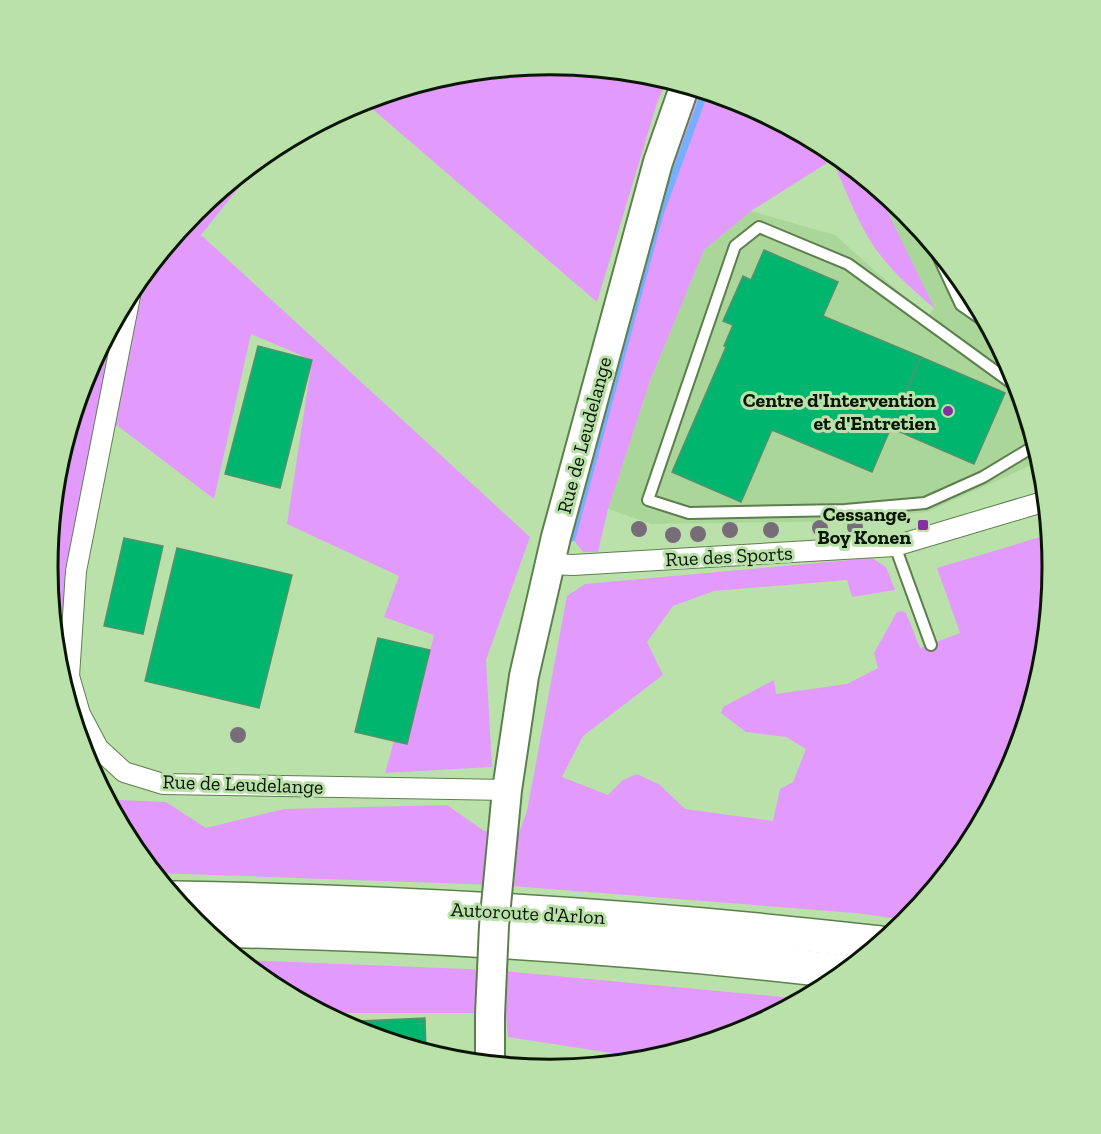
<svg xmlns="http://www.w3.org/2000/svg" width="1101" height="1134" viewBox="0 0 1101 1134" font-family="'Zilla Slab',serif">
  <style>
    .built { fill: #abd69a }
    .green { fill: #e29bfc }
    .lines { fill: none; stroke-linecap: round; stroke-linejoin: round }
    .stream { stroke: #75afff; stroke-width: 7 }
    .building { fill: #00b66e; stroke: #56916e; stroke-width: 1.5 }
    .service-casing { stroke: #5d7f4e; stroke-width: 14 }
    .minor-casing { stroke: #5d7f4e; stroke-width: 22 }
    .secondary-casing { stroke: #5d7f4e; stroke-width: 32 }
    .motorway-casing { stroke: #5d7f4e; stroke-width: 36 }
    .service { stroke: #fff; stroke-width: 10 }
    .minor { stroke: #fff; stroke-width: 20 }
    .secondary { stroke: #fff; stroke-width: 28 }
    .motorway { stroke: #fff; stroke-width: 33 }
    .secondary-bridge-casing { stroke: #5d7f4e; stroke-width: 32; stroke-linecap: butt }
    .secondary-bridge { stroke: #fff; stroke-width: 28 }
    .tree { fill: #776d78 }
    .poi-dot { fill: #84309f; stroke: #bbe1ab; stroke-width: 2 }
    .labels { text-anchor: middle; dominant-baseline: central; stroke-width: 6; stroke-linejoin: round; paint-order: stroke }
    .poi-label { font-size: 20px; font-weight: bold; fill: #091604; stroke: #bbe1ab; text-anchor: end }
    .street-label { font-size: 20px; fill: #091604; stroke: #bbe1ab }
    .rim { fill: none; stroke: #091604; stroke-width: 3 }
  </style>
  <rect width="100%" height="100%" fill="#bbe1ab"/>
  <!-- built -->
  <path class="built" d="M 876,188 L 906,212 L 968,288 L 1015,375 L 1040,458 L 1034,464 L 927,512 L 843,521 L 651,524 L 608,509 L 650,381 L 704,250 L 751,211 L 835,235 L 927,317 L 934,309 Z"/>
  <!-- green -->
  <g class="green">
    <path d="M 551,65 L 649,74 L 667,80 L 657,103 L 597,302 L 363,101 L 453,74 Z"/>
    <path d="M 700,90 L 743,103 L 830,149 L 876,188 L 935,309 C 916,292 896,276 881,256 C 859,228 847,192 832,160 L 751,211 L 704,250 L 650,381 L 608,509 L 598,552 L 583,552 L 572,538 L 672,166 Z"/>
    <path d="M 264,156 L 201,235 L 530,537 L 486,660 L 492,767 L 385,773 L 394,741 L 407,744 L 434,635 L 384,617 L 399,576 L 287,524 L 312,360 L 251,334 L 214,499 L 114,423 L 145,273 L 195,211 Z"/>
    <path d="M 119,313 L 65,571 L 61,677 L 58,665 L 48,567 L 58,469 L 86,374 Z"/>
    <path d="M 1050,534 L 1053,567 L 1043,665 L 1015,760 L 968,846 L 907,920 L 855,913 L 498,885 L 155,873 L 133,846 L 114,811 L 119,800 L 166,802 L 206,828 L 284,809 L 447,805 L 484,831 L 519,833 L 527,811 L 567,596 L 585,584 L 872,558 L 886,567 L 895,590 L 852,597 L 847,580 L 714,591 L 673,606 L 647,642 L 663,675 L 583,736 L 562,777 L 608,795 L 623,780 L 637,774 L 660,785 L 685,809 L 773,821 L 780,789 L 793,782 L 806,749 L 786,737 L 746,732 L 721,713 L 723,707 L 774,680 L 776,694 L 847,684 L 878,668 L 874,653 L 897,612 L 902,611 L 906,613 L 920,648 L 960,633 L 937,568 Z"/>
    <path d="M 241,960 L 493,970 L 804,999 L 742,1031 L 650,1059 L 508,1037 L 506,1016 L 472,1013 L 323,1013 L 271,985 Z"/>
  </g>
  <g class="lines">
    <!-- stream -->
    <path class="stream" d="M 572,538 L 660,214 L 705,91"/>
  </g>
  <!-- building -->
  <g class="building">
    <path d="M 764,250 L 838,282 L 823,316 L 921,357 L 872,472 L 772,430 L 741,502 L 672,472 L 726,347 L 724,346 L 733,325 L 723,321 L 743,276 L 751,280 Z"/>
    <path d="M 258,346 L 312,360 L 280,488 L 225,474 Z"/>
    <path d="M 921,357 L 1005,393 L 974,464 L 891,428 Z"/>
    <path d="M 124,538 L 163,546 L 143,634 L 104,626 Z"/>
    <path d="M 177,548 L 292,575 L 259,708 L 145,681 Z"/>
    <path d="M 378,638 L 430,650 L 407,744 L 355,732 Z"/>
    <path d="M 425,1018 L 426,1052 L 360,1032 L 360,1021 Z"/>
  </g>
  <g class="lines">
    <defs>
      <g id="service">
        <path d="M 933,245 L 961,305 L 987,323"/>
        <path d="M 1025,409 L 1013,384 L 848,264 L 759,227 L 735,246 L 648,500 L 689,513 L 845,510 L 925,503 L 983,477 L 1036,445"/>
        <path d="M 895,546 L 931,645"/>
      </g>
      <g id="minor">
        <path d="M 131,291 L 76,571 L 69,676 L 80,714 L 98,748 L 124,772 L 163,784 L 507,790"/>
        <path d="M 550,564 L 573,565 L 895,546 L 1046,501"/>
      </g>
      <g id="secondary">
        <path d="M 503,832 L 507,790 L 524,676 L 556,537 L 658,162 L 685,85"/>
        <path d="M 490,1015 L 490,1064"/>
      </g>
      <g id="motorway">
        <path d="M 175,898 C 411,902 646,916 880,943"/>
        <path d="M 205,930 C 419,934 633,947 845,972"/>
      </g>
    </defs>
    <!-- service casing -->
    <use href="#service" class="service-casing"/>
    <!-- minor casing -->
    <use href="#minor" class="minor-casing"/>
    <!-- secondary casing -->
    <use href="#secondary" class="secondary-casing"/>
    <!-- motorway casing -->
    <use href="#motorway" class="motorway-casing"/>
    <!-- service -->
    <use href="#service" class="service"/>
    <!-- minor -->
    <use href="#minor" class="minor"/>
    <!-- secondary -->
    <use href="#secondary" class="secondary"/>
    <!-- motorway -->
    <use href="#motorway" class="motorway"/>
    <defs>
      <path id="secondary-bridge" d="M 490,1015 L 494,926 L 503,832"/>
    </defs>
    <!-- secondary-bridge casing -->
    <use href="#secondary-bridge" class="secondary-bridge-casing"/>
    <!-- secondary-bridge -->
    <use href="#secondary-bridge" class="secondary-bridge"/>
  </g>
  <!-- trees -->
  <g class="tree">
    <circle cx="855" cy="527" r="8"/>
    <circle cx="820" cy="528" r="8"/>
    <circle cx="639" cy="529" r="8"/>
    <circle cx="730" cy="530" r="8"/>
    <circle cx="771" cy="530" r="8"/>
    <circle cx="698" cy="534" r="8"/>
    <circle cx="673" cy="535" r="8"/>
    <circle cx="238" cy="735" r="8"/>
  </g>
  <!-- markers -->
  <g class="poi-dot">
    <circle cx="948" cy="411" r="6"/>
    <rect x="917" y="519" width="12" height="12" rx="3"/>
  </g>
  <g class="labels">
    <!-- poi labels -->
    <g class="poi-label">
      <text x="936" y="400">Centre d'Intervention<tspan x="936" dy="23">et d'Entretien</tspan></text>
      <text x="911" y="514">Cessange,<tspan x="911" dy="23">Boy Konen</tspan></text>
    </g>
    <!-- street labels -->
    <g class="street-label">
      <text transform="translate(584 435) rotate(-75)">Rue de Leudelange</text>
      <text transform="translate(729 556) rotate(-3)">Rue des Sports</text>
      <text transform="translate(243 784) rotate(2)">Rue de Leudelange</text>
      <text transform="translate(528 913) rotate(3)">Autoroute d'Arlon</text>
    </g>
  </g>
  <!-- crop -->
  <path d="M0 0H1101V1134H0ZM58 567a492 492 0 1 1 984 0a492 492 0 1 1-984 0Z" fill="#bbe1ab" fill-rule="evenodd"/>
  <path class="rim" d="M58 567a492 492 0 1 1 984 0a492 492 0 1 1-984 0Z"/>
</svg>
